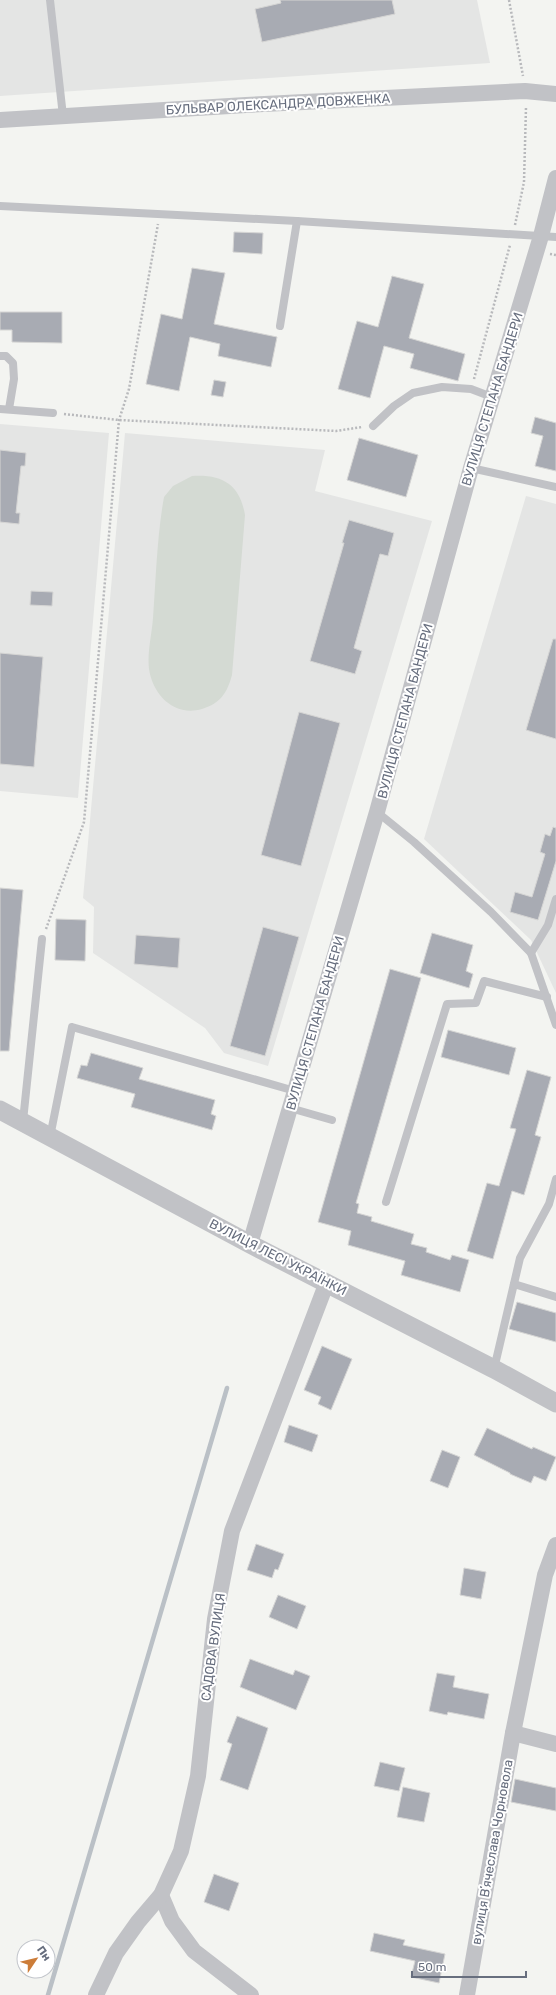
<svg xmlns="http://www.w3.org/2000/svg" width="556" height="1995" viewBox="0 0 556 1995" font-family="Rubik,sans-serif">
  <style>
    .built { fill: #e4e5e4 }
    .green { fill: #d4dad3 }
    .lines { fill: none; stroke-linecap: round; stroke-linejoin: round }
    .stream { stroke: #bac0c6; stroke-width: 4.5 }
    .building { fill: #a8abb3; stroke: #d5d5d4 }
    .path { stroke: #b8b9bc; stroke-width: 2.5; stroke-dasharray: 2 2; stroke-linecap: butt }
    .service { stroke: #c1c2c6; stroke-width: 8 }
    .minor { stroke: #c1c2c6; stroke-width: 16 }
    .tertiary { stroke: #c1c2c6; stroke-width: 19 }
    .labels { text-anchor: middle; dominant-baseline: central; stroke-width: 4; stroke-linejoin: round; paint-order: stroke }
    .street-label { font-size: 13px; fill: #676e7e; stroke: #fff }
  </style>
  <rect width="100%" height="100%" fill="#f3f4f1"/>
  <!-- built -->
  <g class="built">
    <path d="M 0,0 L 477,0 L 490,63 L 0,96 Z"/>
    <path d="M 0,424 L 109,433 L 78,798 L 0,791 Z"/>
    <path d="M 125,433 L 325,450 L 315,491 L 432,521 L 268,1066 L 224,1053 L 205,1028 L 93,953 L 94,907 L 83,898 Z"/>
    <path d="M 526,496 L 556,504 L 556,993 L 531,940 L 424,839 Z"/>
  </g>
  <!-- green -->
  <path class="green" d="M 192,476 C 223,474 240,485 245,515 L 232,675 C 227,693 221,703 202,709 C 174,717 153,695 149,669 C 147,653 152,633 153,618 C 156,577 157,536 164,497 L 173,486 Z"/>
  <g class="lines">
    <!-- stream -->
    <path class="stream" d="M 48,1995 L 227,1388"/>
  </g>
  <!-- building -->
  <g class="building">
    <path d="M 280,0 L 392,0 L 395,14 L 262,42 L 255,9 L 281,3 Z"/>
    <path d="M 234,232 L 263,233 L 262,254 L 233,252 Z"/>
    <path d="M 192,268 L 225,273 L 214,324 L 277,337 L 271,367 L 218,356 L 220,344 L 190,337 L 179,391 L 146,384 L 161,314 L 182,319 Z"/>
    <path d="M 392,276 L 424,284 L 409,338 L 465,354 L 458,381 L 410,368 L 414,354 L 384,346 L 370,398 L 338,389 L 357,321 L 378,327 Z"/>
    <path d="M 0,312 L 62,312 L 62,343 L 12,342 L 12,330 L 0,330 Z"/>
    <path d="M 214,380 L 226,382 L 223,397 L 211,395 Z"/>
    <path d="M 535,417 L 556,423 L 556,471 L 535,466 L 543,436 L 531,433 Z"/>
    <path d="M 359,438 L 418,455 L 406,497 L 347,480 Z"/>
    <path d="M 0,450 L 26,453 L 25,466 L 21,466 L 16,513 L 20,513 L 19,524 L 0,522 Z"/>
    <path d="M 349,520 L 394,533 L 388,556 L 380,554 L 354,648 L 362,651 L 355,674 L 310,661 L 344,543 L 342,543 Z"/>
    <path d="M 31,591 L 53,592 L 52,606 L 30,605 Z"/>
    <path d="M 553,639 L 556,639 L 556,739 L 526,730 Z"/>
    <path d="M 0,653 L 43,657 L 34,767 L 0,764 Z"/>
    <path d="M 299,712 L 340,723 L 301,866 L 261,855 Z"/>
    <path d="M 553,827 L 556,828 L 556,861 L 538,920 L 510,912 L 515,892 L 532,897 L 545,854 L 540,852 L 545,834 L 550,836 Z"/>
    <path d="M 0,888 L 23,890 L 9,1051 L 0,1051 Z"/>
    <path d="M 56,919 L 86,920 L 85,961 L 55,960 Z"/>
    <path d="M 263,927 L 299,937 L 265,1056 L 230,1046 Z"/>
    <path d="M 432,933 L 473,945 L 466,971 L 473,974 L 469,988 L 420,973 Z"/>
    <path d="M 136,935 L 180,938 L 178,968 L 134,964 Z"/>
    <path d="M 390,969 L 421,978 L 356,1203 L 359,1204 L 357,1213 L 372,1217 L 371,1221 L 414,1234 L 411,1244 L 427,1248 L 426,1252 L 450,1260 L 452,1255 L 469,1260 L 460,1292 L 401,1275 L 405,1261 L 348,1245 L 351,1231 L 318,1222 Z"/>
    <path d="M 448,1030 L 516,1048 L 509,1075 L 441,1057 Z"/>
    <path d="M 91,1053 L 143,1068 L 139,1079 L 215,1100 L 211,1114 L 216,1116 L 212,1130 L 131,1107 L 135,1094 L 77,1078 L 81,1065 L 87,1066 Z"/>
    <path d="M 527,1070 L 551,1077 L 535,1135 L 541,1137 L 524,1195 L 512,1191 L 493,1259 L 467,1251 L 487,1183 L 499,1186 L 516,1129 L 510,1128 Z"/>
    <path d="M 517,1302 L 556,1313 L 556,1342 L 509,1329 Z"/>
    <path d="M 322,1346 L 352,1359 L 331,1410 L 318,1404 L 321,1397 L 304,1390 Z"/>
    <path d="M 289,1425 L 318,1435 L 312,1452 L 284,1442 Z"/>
    <path d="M 487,1428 L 532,1449 L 533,1447 L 556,1457 L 546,1481 L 534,1476 L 531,1483 L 510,1474 L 510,1473 L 474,1455 Z"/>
    <path d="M 442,1450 L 460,1457 L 448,1488 L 430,1481 Z"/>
    <path d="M 256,1544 L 284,1554 L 278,1570 L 275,1569 L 272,1578 L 247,1570 Z"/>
    <path d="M 464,1568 L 486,1572 L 481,1599 L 460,1595 Z"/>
    <path d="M 278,1595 L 306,1606 L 297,1629 L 269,1617 Z"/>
    <path d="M 250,1659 L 293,1675 L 295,1670 L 310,1676 L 296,1710 L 240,1687 Z"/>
    <path d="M 437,1673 L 455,1676 L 453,1687 L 489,1694 L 484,1719 L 448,1712 L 447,1715 L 429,1711 Z"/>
    <path d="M 237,1716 L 268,1728 L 248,1790 L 220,1780 L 232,1744 L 227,1742 Z"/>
    <path d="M 380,1762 L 405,1768 L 399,1791 L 374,1786 Z"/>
    <path d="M 515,1779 L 556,1788 L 556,1811 L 511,1802 Z"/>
    <path d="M 403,1787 L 430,1793 L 424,1822 L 397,1817 Z"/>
    <path d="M 214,1874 L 239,1883 L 229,1911 L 204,1902 Z"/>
    <path d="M 374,1933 L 405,1940 L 403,1945 L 445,1954 L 439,1983 L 411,1977 L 415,1961 L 370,1951 Z"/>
  </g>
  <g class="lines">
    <!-- path -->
    <g class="path">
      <path d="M 509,0 L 523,76"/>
      <path d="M 515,225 L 524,182 L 526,107"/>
      <path d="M 550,254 L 556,255"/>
      <path d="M 474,379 L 510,245"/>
      <path d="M 64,414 L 119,420 L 336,431 L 362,427"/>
      <path d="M 46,929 L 84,822 L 119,420 L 129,389 L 158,224"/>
    </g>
    <!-- service -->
    <g class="service">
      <path d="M 50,0 L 63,116"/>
      <path d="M 0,206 L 297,221 L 556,237"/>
      <path d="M 280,326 L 297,221"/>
      <path d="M 0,356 L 6,356 L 13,363 L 14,379 L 9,409"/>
      <path d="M 0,409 L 53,413"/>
      <path d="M 373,426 L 394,406 L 413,393 L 442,387 L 471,389 L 492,397"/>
      <path d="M 471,468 L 556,487"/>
      <path d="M 377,812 L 414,842 L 491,912 L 531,953 L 556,1025"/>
      <path d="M 531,953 L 548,925 L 556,899"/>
      <path d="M 290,1108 L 332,1120"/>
      <path d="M 23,1121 L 42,939"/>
      <path d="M 50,1137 L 72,1027 L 295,1091"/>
      <path d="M 386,1202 L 447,1004 L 476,1003 L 484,981 L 547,997"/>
      <path d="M 514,1284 L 556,1297"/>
      <path d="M 494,1369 L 520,1258 L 549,1204 L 556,1179"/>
    </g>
    <!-- minor -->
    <g class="minor">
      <path d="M 0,120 L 246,105 L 525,91 L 556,94"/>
      <path d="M 250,1244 L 377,812 L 471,468 L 541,236 L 556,178"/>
      <path d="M 513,1733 L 556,1744"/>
      <path d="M 161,1895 L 172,1921 L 194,1951 L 251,1995"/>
      <path d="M 96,1995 L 116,1953 L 138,1922 L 161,1895 L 181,1851 L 198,1776 L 215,1619 L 232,1531 L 327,1282"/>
      <path d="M 467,1995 L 513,1733 L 545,1575 L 556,1545"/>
    </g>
    <!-- tertiary -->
    <path class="tertiary" d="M 0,1110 L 250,1244 L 494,1369 L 556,1403"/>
  </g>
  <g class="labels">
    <!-- street labels -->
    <g class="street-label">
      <text transform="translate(278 104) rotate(-3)">БУЛЬВАР ОЛЕКСАНДРА ДОВЖЕНКА</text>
      <text transform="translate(492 399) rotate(-73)">ВУЛИЦЯ СТЕПАНА БАНДЕРИ</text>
      <text transform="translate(405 711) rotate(-75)">ВУЛИЦЯ СТЕПАНА БАНДЕРИ</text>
      <text transform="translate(315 1023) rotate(-74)">ВУЛИЦЯ СТЕПАНА БАНДЕРИ</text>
      <text transform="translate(278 1257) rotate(27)">ВУЛИЦЯ ЛЕСІ УКРАЇНКИ</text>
      <text transform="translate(213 1647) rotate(-82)">САДОВА ВУЛИЦЯ</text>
      <text transform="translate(492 1852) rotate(-80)">вулиця Вʼячеслава Чорновола</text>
    </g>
  </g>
  <!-- north arrow -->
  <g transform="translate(36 1959) rotate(55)"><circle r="19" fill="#ffffff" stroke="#c2c5cb"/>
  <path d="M0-3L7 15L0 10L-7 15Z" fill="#cc7d39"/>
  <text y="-6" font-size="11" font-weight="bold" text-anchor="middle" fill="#676e7e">Пн</text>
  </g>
  <!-- scale -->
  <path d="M412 1971v6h114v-6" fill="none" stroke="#676e7e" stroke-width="2"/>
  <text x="418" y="1971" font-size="12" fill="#676e7e" stroke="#ffffff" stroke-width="3" paint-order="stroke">50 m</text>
</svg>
